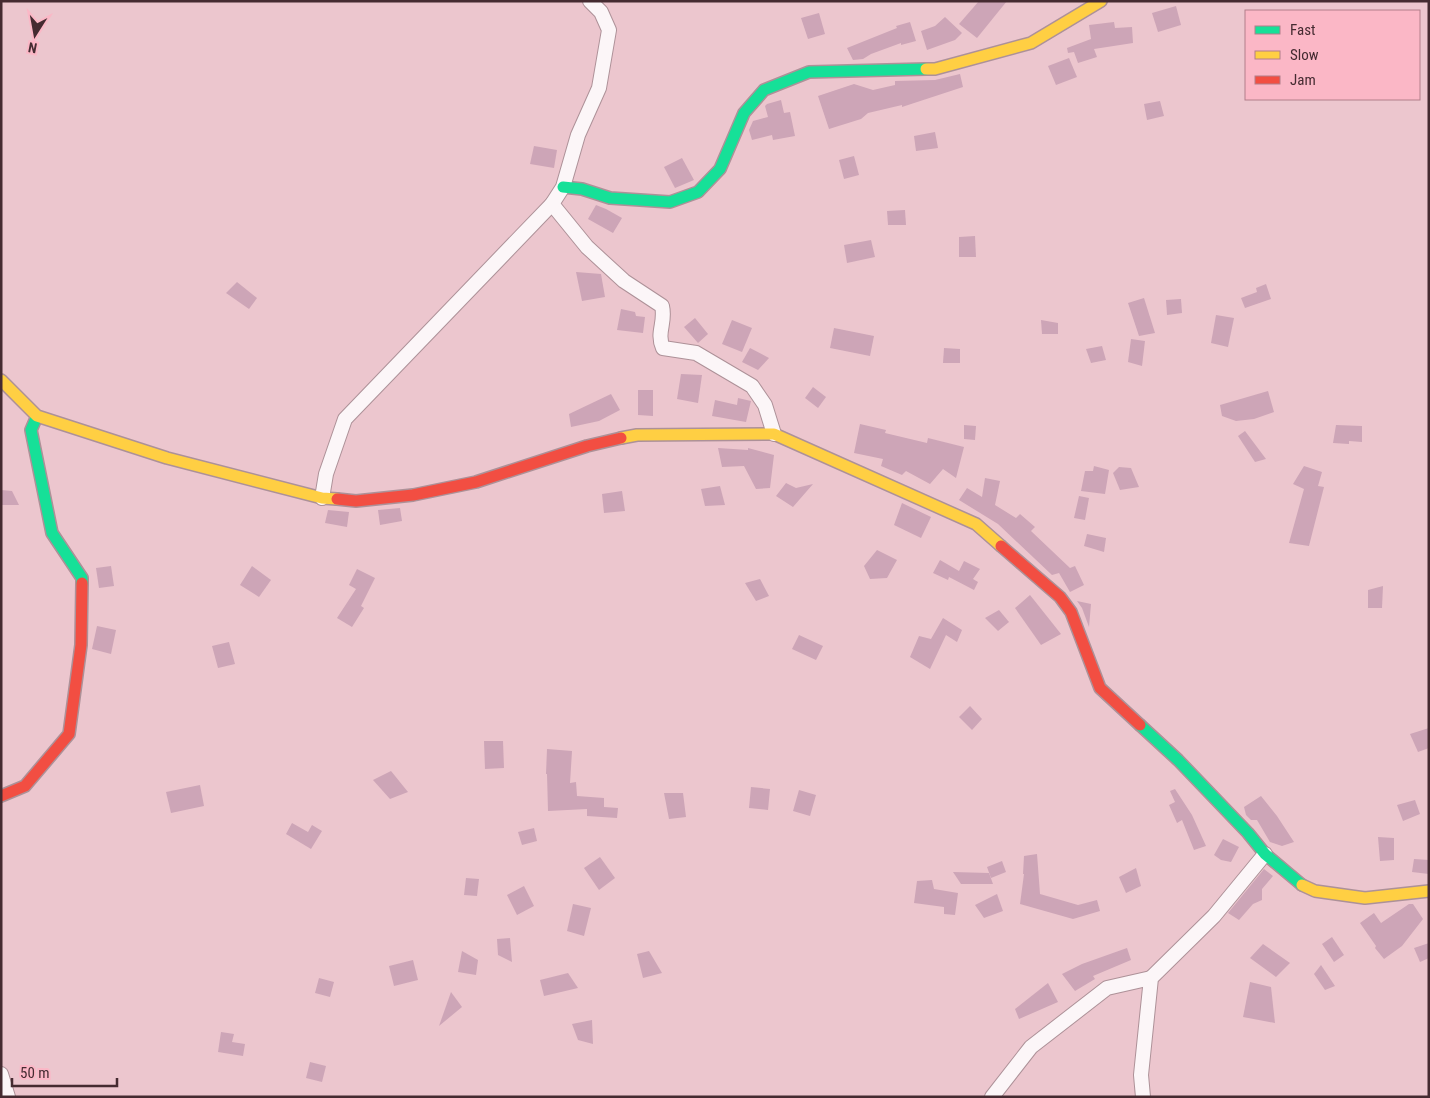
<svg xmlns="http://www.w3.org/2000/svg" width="1430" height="1098" viewBox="0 0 1430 1098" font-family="'Roboto Condensed',sans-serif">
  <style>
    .building { fill: #cda5b7 }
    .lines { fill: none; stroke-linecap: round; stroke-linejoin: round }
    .street-casing { stroke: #ad9198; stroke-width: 16 }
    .fast-casing { stroke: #ad9198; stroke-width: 14 }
    .slow-casing { stroke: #ad9198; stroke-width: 14 }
    .jam-casing { stroke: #ad9198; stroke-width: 14 }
    .street { stroke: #fcf6f8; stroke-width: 14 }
    .fast { stroke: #16e098; stroke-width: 11 }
    .slow { stroke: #ffcf43; stroke-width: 11 }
    .jam { stroke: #f24e42; stroke-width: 11 }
  </style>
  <rect width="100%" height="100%" fill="#ecc6ce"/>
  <!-- building -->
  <g class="building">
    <path d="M 979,1 L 1007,1 L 977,38 L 959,24 Z"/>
    <path d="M 1176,6 L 1181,25 L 1158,32 L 1152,13 Z"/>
    <path d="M 819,13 L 825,34 L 808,39 L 801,18 Z"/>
    <path d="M 945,17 L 962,33 L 955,40 L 927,50 L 921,31 L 935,26 Z"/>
    <path d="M 910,22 L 916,41 L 901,45 L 901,43 L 871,54 L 863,59 L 853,60 L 847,48 L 897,28 L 896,26 Z"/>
    <path d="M 1114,22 L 1115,28 L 1132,27 L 1133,43 L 1094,49 L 1097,57 L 1078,63 L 1074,52 L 1068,53 L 1067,48 L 1091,39 L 1089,25 Z"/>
    <path d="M 1069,58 L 1077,77 L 1056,85 L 1048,66 Z"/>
    <path d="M 960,74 L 963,87 L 902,107 L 902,105 L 868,113 L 861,119 L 829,129 L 818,96 L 854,84 L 873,90 L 895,85 L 895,81 L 935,80 Z"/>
    <path d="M 781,100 L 784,113 L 790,112 L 795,136 L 773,140 L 772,135 L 752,140 L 749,130 L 753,121 L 768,117 L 765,106 L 767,104 Z"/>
    <path d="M 1160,101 L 1164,116 L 1147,120 L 1144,104 Z"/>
    <path d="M 935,132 L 938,148 L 916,151 L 914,136 Z"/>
    <path d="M 534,146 L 557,150 L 554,168 L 530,164 Z"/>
    <path d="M 854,156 L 859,175 L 844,179 L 839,160 Z"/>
    <path d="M 682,158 L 694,180 L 675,188 L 664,167 Z"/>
    <path d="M 596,205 L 606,209 L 622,218 L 613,233 L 588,219 Z"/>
    <path d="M 905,210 L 906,225 L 888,225 L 887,211 Z"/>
    <path d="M 975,236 L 976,257 L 959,257 L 959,237 Z"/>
    <path d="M 871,240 L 875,257 L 847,263 L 844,245 Z"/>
    <path d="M 576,272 L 601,274 L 605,297 L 582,301 Z"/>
    <path d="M 237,282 L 257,298 L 249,309 L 226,293 Z"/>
    <path d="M 1266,284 L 1271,299 L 1245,308 L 1241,298 L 1257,292 L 1256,288 Z"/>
    <path d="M 1144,298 L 1155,333 L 1139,336 L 1128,303 Z"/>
    <path d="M 1181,299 L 1182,313 L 1167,315 L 1166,300 Z"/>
    <path d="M 621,309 L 635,312 L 636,316 L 645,317 L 643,333 L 617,330 Z"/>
    <path d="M 1216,315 L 1234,318 L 1228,347 L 1211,343 Z"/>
    <path d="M 695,318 L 708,334 L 698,343 L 684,327 Z"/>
    <path d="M 732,320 L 752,328 L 742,352 L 722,344 Z"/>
    <path d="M 1041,320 L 1058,323 L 1058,334 L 1042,334 Z"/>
    <path d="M 834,328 L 874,336 L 870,356 L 830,348 Z"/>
    <path d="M 1131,339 L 1145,341 L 1142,366 L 1128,362 Z"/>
    <path d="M 1102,346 L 1106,360 L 1091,363 L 1086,349 Z"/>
    <path d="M 750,348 L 769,358 L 758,370 L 742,362 Z"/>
    <path d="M 944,348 L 960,349 L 960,363 L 943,363 Z"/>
    <path d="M 681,374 L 702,375 L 698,403 L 677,399 Z"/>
    <path d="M 813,387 L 826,397 L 818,408 L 805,398 Z"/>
    <path d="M 638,390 L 653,390 L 653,416 L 638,415 Z"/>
    <path d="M 1268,391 L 1274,412 L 1254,419 L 1236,421 L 1222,416 L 1220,405 Z"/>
    <path d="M 611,394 L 620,410 L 599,421 L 571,427 L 569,414 Z"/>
    <path d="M 738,398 L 751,401 L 746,422 L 712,416 L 715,400 L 737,405 Z"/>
    <path d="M 860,424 L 886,430 L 885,433 L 927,443 L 928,438 L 964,447 L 956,478 L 943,469 L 930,484 L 906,471 L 902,475 L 881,466 L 883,459 L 854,453 Z"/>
    <path d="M 964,425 L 976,426 L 975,440 L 964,439 Z"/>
    <path d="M 1336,425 L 1362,426 L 1362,442 L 1349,441 L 1349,444 L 1333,443 Z"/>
    <path d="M 1245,431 L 1266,459 L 1255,462 L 1238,436 Z"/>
    <path d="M 718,448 L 748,450 L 748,448 L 774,455 L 770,488 L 756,489 L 744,466 L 722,467 Z"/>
    <path d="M 1094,466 L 1109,470 L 1105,494 L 1081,491 L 1085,471 L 1093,471 Z"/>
    <path d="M 1304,466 L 1322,472 L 1318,486 L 1324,487 L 1309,546 L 1289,543 L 1304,489 L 1293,484 Z"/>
    <path d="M 1119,467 L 1131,468 L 1139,487 L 1120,490 L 1113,473 Z"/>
    <path d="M 985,478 L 1000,481 L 995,505 L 1016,518 L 1020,514 L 1035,527 L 1031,531 L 1070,568 L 1075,566 L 1084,585 L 1070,592 L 1059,573 L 1052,575 L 998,524 L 959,500 L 967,488 L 982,497 Z"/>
    <path d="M 786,483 L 796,488 L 813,484 L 793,507 L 776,496 Z"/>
    <path d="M 720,486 L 725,505 L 705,506 L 701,489 Z"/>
    <path d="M 1,490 L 12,491 L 19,505 L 1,505 Z"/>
    <path d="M 622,491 L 625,511 L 604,513 L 602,494 Z"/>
    <path d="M 1079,496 L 1089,498 L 1085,520 L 1074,518 Z"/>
    <path d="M 902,503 L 931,517 L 921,538 L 894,525 Z"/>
    <path d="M 400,508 L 402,521 L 380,525 L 378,510 Z"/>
    <path d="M 328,510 L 349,512 L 347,527 L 325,523 Z"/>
    <path d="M 1087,534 L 1106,538 L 1104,552 L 1084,546 Z"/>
    <path d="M 877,550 L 897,560 L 887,578 L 870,579 L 864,566 Z"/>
    <path d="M 940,560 L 959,571 L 964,561 L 980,569 L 973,579 L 978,582 L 974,590 L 949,577 L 948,580 L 933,573 Z"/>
    <path d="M 111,566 L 114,586 L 99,588 L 96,568 Z"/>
    <path d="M 252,566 L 271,580 L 259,597 L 240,585 Z"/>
    <path d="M 357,569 L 375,578 L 361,606 L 364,608 L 352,627 L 337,618 L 356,589 L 349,585 Z"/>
    <path d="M 760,579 L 769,596 L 756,601 L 745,583 Z"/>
    <path d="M 1383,586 L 1382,608 L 1368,608 L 1368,590 Z"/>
    <path d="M 1030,595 L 1061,634 L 1041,645 L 1015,608 Z"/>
    <path d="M 1077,601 L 1091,604 L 1089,627 L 1082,608 Z"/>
    <path d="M 999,610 L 1009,622 L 998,631 L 985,618 Z"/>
    <path d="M 943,618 L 962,630 L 957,642 L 946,635 L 930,669 L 910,657 L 919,636 L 931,639 Z"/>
    <path d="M 97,626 L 116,630 L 111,654 L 92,649 Z"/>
    <path d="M 799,635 L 823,646 L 816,660 L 792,649 Z"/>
    <path d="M 229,642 L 235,664 L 218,668 L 212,646 Z"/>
    <path d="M 970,706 L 982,719 L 972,730 L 959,717 Z"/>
    <path d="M 1429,728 L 1429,748 L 1418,752 L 1410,734 Z"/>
    <path d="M 484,741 L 503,741 L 504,768 L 485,769 Z"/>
    <path d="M 547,749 L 572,751 L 570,783 L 576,782 L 577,796 L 604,798 L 604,807 L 618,808 L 617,818 L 587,816 L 587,809 L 548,811 L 547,774 L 546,774 Z"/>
    <path d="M 391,771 L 408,792 L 390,799 L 373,780 Z"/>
    <path d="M 200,785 L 204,806 L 171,813 L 166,792 Z"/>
    <path d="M 751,787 L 770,789 L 768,810 L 749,808 Z"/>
    <path d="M 1175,789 L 1192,815 L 1206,846 L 1194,850 L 1182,820 L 1177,823 L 1169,805 L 1175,802 L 1170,791 Z"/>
    <path d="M 799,790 L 816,795 L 810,816 L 793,811 Z"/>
    <path d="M 664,793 L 683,793 L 686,817 L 669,819 Z"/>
    <path d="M 1261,796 L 1277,816 L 1294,842 L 1282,846 L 1270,842 L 1257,820 L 1251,820 L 1246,815 L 1244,807 Z"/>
    <path d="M 1415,800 L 1420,814 L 1403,821 L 1397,805 Z"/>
    <path d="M 292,823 L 308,832 L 312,825 L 322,831 L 311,849 L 286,834 Z"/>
    <path d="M 534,828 L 537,841 L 522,845 L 518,832 Z"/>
    <path d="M 1378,837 L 1394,838 L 1394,860 L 1380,861 Z"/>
    <path d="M 1223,839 L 1239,847 L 1231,862 L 1221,860 L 1214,855 Z"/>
    <path d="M 1037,854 L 1040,894 L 1078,905 L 1097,900 L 1100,911 L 1073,919 L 1020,904 L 1024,874 L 1023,874 L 1024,856 Z"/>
    <path d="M 600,857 L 615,878 L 599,890 L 584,868 Z"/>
    <path d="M 1414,859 L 1429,860 L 1429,874 L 1412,872 Z"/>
    <path d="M 1002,861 L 1006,872 L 991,878 L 987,867 Z"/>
    <path d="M 1136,868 L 1141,886 L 1126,893 L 1119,877 Z"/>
    <path d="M 1264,869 L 1273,876 L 1262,889 L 1262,900 L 1253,904 L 1239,920 L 1228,913 Z"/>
    <path d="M 953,872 L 989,873 L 993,884 L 961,884 Z"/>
    <path d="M 466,878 L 479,879 L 477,896 L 464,895 Z"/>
    <path d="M 932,880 L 934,889 L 958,893 L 955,915 L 944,914 L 944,907 L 914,903 L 917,881 Z"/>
    <path d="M 524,886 L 534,906 L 517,915 L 507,895 Z"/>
    <path d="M 997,894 L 1003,911 L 984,918 L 975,905 Z"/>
    <path d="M 573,904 L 591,908 L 584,936 L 567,931 Z"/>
    <path d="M 1409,904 L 1413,904 L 1423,919 L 1402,946 L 1384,959 L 1375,948 L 1376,946 L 1360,923 L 1374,913 L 1381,923 Z"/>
    <path d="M 1332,937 L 1344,955 L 1334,962 L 1322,944 Z"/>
    <path d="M 510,938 L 512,962 L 498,955 L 497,939 Z"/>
    <path d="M 1429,943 L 1429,958 L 1420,962 L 1414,948 Z"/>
    <path d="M 1263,944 L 1290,963 L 1276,977 L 1250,958 Z"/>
    <path d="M 1127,948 L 1131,960 L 1093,976 L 1095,979 L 1075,991 L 1062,974 L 1082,964 Z"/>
    <path d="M 462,951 L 478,960 L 476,975 L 458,972 Z"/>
    <path d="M 649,951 L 662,973 L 643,978 L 637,954 Z"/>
    <path d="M 413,960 L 418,980 L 394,986 L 389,966 Z"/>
    <path d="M 1321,965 L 1335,986 L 1325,990 L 1314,974 Z"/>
    <path d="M 568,973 L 578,988 L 544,996 L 540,980 Z"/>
    <path d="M 319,978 L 334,982 L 330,997 L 315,993 Z"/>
    <path d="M 1250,982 L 1271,987 L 1275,1023 L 1243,1017 Z"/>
    <path d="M 1048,983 L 1058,1002 L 1019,1019 L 1015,1009 Z"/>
    <path d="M 451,992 L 462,1007 L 439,1026 Z"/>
    <path d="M 592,1020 L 593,1044 L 578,1040 L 572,1024 Z"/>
    <path d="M 221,1032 L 234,1034 L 232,1042 L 245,1044 L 243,1056 L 218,1052 Z"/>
    <path d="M 310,1062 L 326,1066 L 322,1082 L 306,1078 Z"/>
  </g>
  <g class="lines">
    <defs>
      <g id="street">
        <path d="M 552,204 L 587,247 L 624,281 L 662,306 C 666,323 656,332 663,348 L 696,353 L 752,386 L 765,405 L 774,434"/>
        <path d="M 322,498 L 326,474 L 345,419 L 552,204 L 563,187 L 578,135 L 599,88 L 609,30 L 601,12 L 590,1"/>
        <path d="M 1,1074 L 8,1097"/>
        <path d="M 992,1097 L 1031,1047 L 1107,988 L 1151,978"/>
        <path d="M 1143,1097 L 1141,1075 L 1151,978 L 1214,916 L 1265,854"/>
      </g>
      <g id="fast">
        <path d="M 563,187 L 582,189 L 610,198 L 670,202 L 698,192 L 720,169 L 744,113 L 764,90 L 809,72 L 926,69"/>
        <path d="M 37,416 L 31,430 L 52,533 L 82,578 L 82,583"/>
        <path d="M 1140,725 L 1178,760 L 1248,833 L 1265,854 L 1302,885"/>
      </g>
      <g id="slow">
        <path d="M 926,69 L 935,69 L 1031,43 L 1101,1"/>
        <path d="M 1,380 L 37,416 L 167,458 L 322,498 L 337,499"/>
        <path d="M 621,438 L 637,435 L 774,434 L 976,524 L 1001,546"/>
        <path d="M 1302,885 L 1315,891 L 1365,898 L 1429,891"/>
      </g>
      <g id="jam">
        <path d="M 337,499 L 356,501 L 413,495 L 476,482 L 587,446 L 621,438"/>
        <path d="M 1001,546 L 1060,597 L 1071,612 L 1100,688 L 1140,725"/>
        <path d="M 1,796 L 25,786 L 69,734 L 81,645 L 82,583"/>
      </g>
    </defs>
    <!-- street casing -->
    <use href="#street" class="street-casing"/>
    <!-- fast casing -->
    <use href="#fast" class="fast-casing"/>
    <!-- slow casing -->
    <use href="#slow" class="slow-casing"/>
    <!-- jam casing -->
    <use href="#jam" class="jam-casing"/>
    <!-- street -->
    <use href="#street" class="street"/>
    <!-- fast -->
    <use href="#fast" class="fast"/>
    <!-- slow -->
    <use href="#slow" class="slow"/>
    <!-- jam -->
    <use href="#jam" class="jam"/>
  </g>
  <!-- border -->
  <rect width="1430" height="1098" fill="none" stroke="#452b31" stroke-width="5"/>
  <!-- legend -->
  <rect x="1245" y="10" width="175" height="90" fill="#fbb7c6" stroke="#b27f8a"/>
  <rect x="1255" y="26" width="25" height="8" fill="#16e098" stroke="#b27f8a"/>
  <text x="1290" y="35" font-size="15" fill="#452b31">Fast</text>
  <rect x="1255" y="51" width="25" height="8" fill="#ffcf43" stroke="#b27f8a"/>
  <text x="1290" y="60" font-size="15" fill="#452b31">Slow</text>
  <rect x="1255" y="76" width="25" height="8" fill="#f24e42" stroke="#b27f8a"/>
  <text x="1290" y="85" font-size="15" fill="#452b31">Jam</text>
  <!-- north arrow -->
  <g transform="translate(35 35) rotate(191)" stroke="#fbb7c6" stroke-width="4" paint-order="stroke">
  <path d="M0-4L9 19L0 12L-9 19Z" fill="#452b31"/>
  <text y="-8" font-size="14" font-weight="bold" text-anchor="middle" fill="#452b31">N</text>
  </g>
  <!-- scale -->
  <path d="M12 1078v8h105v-8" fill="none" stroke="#452b31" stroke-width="2.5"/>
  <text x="20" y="1078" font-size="15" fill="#452b31" stroke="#fbb7c6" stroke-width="4" paint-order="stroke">50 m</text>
</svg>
